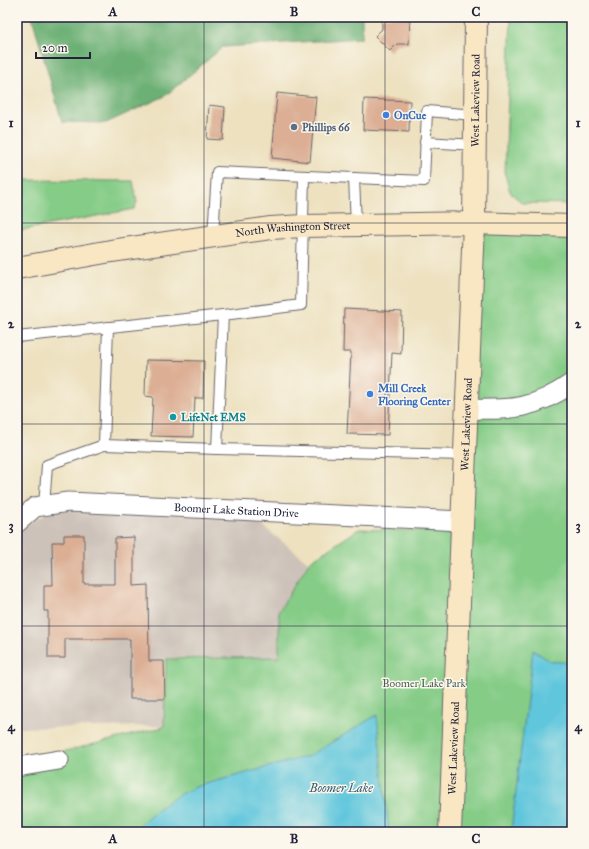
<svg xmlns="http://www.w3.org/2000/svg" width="589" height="849" viewBox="0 0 589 849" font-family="'IM FELL Great Primer',serif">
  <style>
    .industrial { fill: #cdc2b9 }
    .green { fill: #85cc87; stroke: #547761 }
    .forest { fill: #6cb074; stroke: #476958 }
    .water { fill: #5fc6dc; stroke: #40748c }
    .building { fill: #dcaf94 }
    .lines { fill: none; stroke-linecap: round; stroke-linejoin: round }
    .service-casing { stroke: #69656a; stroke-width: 12 }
    .minor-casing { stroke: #69656a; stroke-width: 21 }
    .secondary-casing { stroke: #69656a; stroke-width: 24 }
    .service { stroke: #fff; stroke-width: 10 }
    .minor { stroke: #fff; stroke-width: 19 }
    .secondary { stroke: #f9e7c3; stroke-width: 22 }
    .grid { fill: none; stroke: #22223b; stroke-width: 1; stroke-opacity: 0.55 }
    .shop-dot { fill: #3f7fe0; stroke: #fbf7ec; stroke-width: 1.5 }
    .service-dot { fill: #5c6f8a; stroke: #fbf7ec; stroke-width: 1.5 }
    .culture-dot { fill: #0f9aa8; stroke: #fbf7ec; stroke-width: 1.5 }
    .labels { text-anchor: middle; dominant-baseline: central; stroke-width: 3; stroke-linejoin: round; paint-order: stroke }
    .street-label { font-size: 11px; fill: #22223b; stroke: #fbf7ec }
    .shop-label { font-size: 11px; font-weight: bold; fill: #366cbe; stroke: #fbf7ec; text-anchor: start }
    .service-label { font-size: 11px; font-weight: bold; fill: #4e5e75; stroke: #fbf7ec; text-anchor: start }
    .culture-label { font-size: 11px; font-weight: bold; fill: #0d838f; stroke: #fbf7ec; text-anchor: start }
    .park-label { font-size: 11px; fill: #455e56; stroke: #fbf7ec }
    .water-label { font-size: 12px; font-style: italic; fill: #375b73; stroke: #fbf7ec }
    .neatline { fill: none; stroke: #22223b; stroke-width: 1.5 }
    .grid-label { font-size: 13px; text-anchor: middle; font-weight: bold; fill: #22223b }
  </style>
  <rect width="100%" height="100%" fill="#fbf7ec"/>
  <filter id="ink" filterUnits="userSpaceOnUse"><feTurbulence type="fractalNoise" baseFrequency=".025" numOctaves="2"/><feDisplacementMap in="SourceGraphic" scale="8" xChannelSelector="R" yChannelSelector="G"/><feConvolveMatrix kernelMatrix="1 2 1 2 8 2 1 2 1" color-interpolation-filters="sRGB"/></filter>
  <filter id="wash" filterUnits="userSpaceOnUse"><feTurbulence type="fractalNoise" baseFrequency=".012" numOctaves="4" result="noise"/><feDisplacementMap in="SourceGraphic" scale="16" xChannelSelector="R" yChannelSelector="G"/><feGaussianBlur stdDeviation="0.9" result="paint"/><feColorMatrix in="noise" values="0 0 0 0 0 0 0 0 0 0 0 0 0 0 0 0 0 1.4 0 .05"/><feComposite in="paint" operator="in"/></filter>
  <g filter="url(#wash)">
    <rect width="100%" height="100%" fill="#ede1c0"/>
    <!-- industrial -->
    <path class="industrial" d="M 59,509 L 251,517 L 308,562 L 279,611 L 278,657 L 164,658 L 164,726 L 19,728 L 17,696 L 17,532 L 33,520 Z"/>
    <!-- green -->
    <g class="green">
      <path d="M 511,17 L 572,17 L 572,204 L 522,203 L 510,192 L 505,174 Z"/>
      <path d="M 17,180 L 133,181 L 137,202 L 134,209 L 17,231 Z"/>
      <path d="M 475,225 L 572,229 L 572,832 L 17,832 L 17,763 L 164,727 L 166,659 L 279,657 L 279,611 L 309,562 L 359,529 L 464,532 Z"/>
    </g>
    <!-- forest -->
    <path class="forest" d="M 32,17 L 362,17 L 362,38 L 223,47 L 165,96 L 106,123 L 62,122 Z"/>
    <!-- water -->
    <g class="water">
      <path d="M 533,650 L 550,661 L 572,663 L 572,832 L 511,832 Z"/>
      <path d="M 377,715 L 389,832 L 132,832 L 156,810 L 180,794 L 198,786 L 309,756 Z"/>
    </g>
    <g id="blocks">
      <!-- building -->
      <g class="building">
        <path d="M 382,17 L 410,17 L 409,44 L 397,44 L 390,51 L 375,36 L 382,29 Z"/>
        <path d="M 277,93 L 316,97 L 310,162 L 272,158 Z"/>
        <path d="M 364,99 L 410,101 L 409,132 L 363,130 Z"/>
        <path d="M 209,105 L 225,107 L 223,140 L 207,139 Z"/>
        <path d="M 344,309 L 402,312 L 401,354 L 392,353 L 388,435 L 347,434 L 351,352 L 343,352 Z"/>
        <path d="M 146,360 L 204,361 L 203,398 L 195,398 L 193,437 L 151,436 L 153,397 L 145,396 Z"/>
        <path d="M 64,535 L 84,535 L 84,584 L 115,584 L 115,538 L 134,537 L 134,586 L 148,585 L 149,661 L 164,661 L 165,699 L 130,699 L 130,639 L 65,639 L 65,658 L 48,658 L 48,611 L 44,611 L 44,585 L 53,585 L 52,542 L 64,542 Z"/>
      </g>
    </g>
  </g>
  <g filter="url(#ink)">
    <use href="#blocks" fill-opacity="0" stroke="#69656a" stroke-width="1"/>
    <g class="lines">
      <defs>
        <g id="service">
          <path d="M 425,142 L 475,145"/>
          <path d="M 354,178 L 356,225"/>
          <path d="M 213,236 L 217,172 L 424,181 L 427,111 L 475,115"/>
          <path d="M 223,315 L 301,305 L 304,176"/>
          <path d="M 108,327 L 104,445 L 217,449"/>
          <path d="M 17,337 L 223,315 L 217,449 L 464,455"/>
          <path d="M 44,506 L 47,465 L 104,445"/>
        </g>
        <g id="minor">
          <path d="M 466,409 C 511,410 534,410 572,383"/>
          <path id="s1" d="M 17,523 L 35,507 L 68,502 L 462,521"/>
          <path d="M 17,767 L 59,760"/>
        </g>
        <g id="secondary">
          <path id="s2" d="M 17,268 L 111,251 L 271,228 L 303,226 L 474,223 L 572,226"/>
          <path id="s3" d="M 450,832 L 474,223 L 476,17"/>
        </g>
      </defs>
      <!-- service casing -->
      <use href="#service" class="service-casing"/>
      <!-- minor casing -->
      <use href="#minor" class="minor-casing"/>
      <!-- secondary casing -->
      <use href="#secondary" class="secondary-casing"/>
      <!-- service -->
      <use href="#service" class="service"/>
      <!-- minor -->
      <use href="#minor" class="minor"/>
      <!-- secondary -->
      <use href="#secondary" class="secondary"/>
    </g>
  </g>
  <!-- grid -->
  <path class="grid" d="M 204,17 L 204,832M 385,17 L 385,832M 17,223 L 572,223M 17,424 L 572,424M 17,626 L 572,626"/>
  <!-- markers -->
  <g class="shop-dot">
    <circle cx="386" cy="115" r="4"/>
    <circle cx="370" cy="394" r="4"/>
  </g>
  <circle class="service-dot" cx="294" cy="127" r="4"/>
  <circle class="culture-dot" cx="173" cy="417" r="4"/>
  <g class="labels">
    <!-- street labels -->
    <g class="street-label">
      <text stroke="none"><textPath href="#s3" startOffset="732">West Lakeview Road</textPath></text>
      <text stroke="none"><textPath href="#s2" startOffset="279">North Washington Street</textPath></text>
      <text stroke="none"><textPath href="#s3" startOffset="408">West Lakeview Road</textPath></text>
      <text stroke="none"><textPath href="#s1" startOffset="226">Boomer Lake Station Drive</textPath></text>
      <text stroke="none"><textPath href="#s3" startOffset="84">West Lakeview Road</textPath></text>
    </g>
    <!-- shop labels -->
    <g class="shop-label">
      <text x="394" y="115">OnCue</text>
      <text x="378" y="388">Mill Creek<tspan x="378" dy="13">Flooring Center</tspan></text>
    </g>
    <!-- service labels -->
    <g class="service-label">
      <text x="302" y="127">Phillips 66</text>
    </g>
    <!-- culture labels -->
    <g class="culture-label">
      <text x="181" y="417">LifeNet EMS</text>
    </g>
    <!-- park labels -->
    <g class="park-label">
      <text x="424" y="683">Boomer Lake Park</text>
    </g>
    <!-- water labels -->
    <g class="water-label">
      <text x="341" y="788">Boomer Lake</text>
    </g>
  </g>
  <!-- margin -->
  <rect width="589" height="849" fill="none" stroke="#fbf7ec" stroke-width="44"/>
  <!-- scale -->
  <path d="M36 52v6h54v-6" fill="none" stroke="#22223b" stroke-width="2"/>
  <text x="42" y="52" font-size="12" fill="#22223b" stroke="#fbf7ec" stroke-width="3" paint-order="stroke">20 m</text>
  <rect x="22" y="22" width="545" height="805" class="neatline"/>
  <g class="grid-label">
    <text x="113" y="16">A</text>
    <text x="294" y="16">B</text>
    <text x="476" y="16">C</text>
    <text x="11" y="127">1</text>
    <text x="578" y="127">1</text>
    <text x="11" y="328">2</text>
    <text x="578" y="328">2</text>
    <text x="11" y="530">3</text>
    <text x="578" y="530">3</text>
    <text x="11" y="731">4</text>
    <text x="578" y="731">4</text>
    <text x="113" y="843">A</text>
    <text x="294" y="843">B</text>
    <text x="476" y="843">C</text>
  </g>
</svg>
